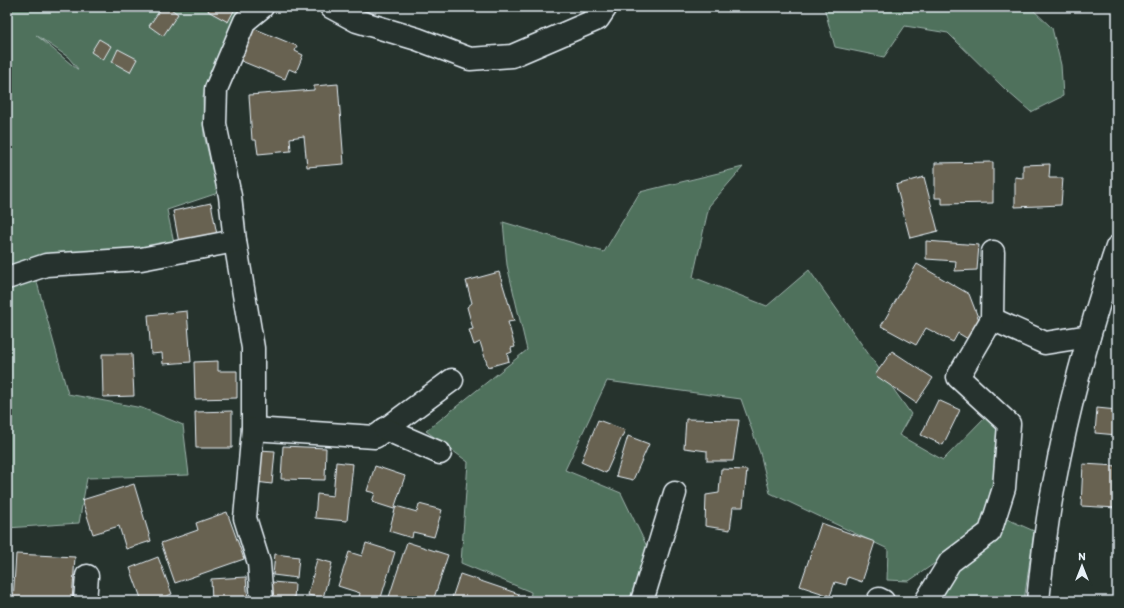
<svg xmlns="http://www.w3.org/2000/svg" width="1124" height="608" viewBox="0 0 1124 608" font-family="Itim,sans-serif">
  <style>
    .green { fill: #4f715c; stroke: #9cb1aa; fill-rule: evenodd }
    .building { fill: #686251; stroke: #e8f1f8 }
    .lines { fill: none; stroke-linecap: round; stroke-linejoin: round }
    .minor-casing { stroke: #e8f1f8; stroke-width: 25 }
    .minor { stroke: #26332d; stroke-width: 22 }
  </style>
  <rect width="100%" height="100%" fill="#26332d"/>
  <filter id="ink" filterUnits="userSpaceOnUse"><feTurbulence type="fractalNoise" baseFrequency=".025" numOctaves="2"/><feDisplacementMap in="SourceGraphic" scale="8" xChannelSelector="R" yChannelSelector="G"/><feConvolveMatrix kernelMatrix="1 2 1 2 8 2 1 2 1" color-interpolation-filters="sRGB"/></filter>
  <g filter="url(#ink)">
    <!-- green -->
    <g class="green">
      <path d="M 7,7 L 247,7 L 208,82 L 203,97 L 204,135 L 218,193 L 167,210 L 175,248 L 139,252 L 137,247 L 33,268 L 68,394 L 142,408 L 183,425 L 189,475 L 87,478 L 79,523 L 7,528 ZM 36,35 L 68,57 L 78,69 L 77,69 Z"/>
      <path d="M 824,7 L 1030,7 L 1052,28 L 1061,65 L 1063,96 L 1031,112 L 1008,92 L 948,33 L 905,26 L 884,57 L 835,47 Z"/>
      <path d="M 743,167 L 709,206 L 693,277 L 767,306 L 809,270 L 911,414 L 899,435 L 943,460 L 987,415 L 1008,432 L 980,532 L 909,581 L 887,580 L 888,549 L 770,493 L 760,453 L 741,399 L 607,381 L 565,470 L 621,493 L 652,557 L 644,601 L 530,601 L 531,592 L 461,563 L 468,462 L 426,431 L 527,350 L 507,265 L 503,222 L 604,252 L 640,192 Z"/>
      <path d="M 1007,519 L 1034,531 L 1024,601 L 937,601 L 950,562 Z"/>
    </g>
    <!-- building -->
    <g class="building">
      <path d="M 162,7 L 168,7 L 178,14 L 163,36 L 149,26 Z"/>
      <path d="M 210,7 L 236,7 L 228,22 L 208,11 Z"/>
      <path d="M 253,28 L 297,46 L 295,51 L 303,55 L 296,72 L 289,69 L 285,79 L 239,60 Z"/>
      <path d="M 99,39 L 111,46 L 103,60 L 91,52 Z"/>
      <path d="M 118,49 L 137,59 L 130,72 L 112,62 Z"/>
      <path d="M 338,84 L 344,164 L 307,167 L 304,136 L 290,138 L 291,151 L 258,154 L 256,140 L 252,140 L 249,95 L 314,90 L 314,86 Z"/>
      <path d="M 993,162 L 993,203 L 942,204 L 942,198 L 935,198 L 935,163 Z"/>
      <path d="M 1050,164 L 1049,178 L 1063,178 L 1061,205 L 1015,207 L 1015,177 L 1023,178 L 1023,165 Z"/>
      <path d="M 924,177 L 938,231 L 910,238 L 896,185 Z"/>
      <path d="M 211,203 L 217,235 L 179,243 L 173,211 Z"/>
      <path d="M 926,241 L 979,245 L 977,270 L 955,271 L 956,261 L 926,259 Z"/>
      <path d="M 917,264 L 969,294 L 979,320 L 968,339 L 958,333 L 953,342 L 926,328 L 916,345 L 881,326 Z"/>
      <path d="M 499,272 L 514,321 L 508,322 L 515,347 L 511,348 L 512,352 L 507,354 L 509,361 L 488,367 L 480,342 L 474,345 L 469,330 L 473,329 L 467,307 L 472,303 L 466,281 Z"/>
      <path d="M 187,311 L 191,362 L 163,364 L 162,353 L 151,354 L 148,315 Z"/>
      <path d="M 892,351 L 933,378 L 916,403 L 875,375 Z"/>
      <path d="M 102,354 L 132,354 L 134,396 L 103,397 Z"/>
      <path d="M 218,361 L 218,371 L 237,371 L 237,398 L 195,399 L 194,362 Z"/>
      <path d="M 938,400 L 960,410 L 943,445 L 921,435 Z"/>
      <path d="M 1097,408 L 1117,410 L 1117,435 L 1095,433 Z"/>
      <path d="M 232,411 L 232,448 L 196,448 L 195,412 Z"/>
      <path d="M 686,419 L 739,420 L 733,461 L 707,461 L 707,451 L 684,448 Z"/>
      <path d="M 598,420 L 625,430 L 606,473 L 581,462 Z"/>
      <path d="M 628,436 L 649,444 L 633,480 L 616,476 Z"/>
      <path d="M 283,446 L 326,448 L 325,480 L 281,479 Z"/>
      <path d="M 259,450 L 275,451 L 272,484 L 256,482 Z"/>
      <path d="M 336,462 L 353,464 L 347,521 L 315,518 L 317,494 L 333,496 Z"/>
      <path d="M 1083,464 L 1117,466 L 1117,508 L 1081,506 Z"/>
      <path d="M 375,466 L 405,476 L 394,509 L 372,502 L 375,493 L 367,491 Z"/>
      <path d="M 721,469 L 747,470 L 743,507 L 733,507 L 730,530 L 705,526 L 706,495 L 719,493 Z"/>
      <path d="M 134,484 L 151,541 L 126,549 L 119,526 L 93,534 L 82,500 Z"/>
      <path d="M 419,504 L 442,510 L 434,537 L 413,532 L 412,538 L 389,531 L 396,506 L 417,512 Z"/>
      <path d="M 227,512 L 244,559 L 175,583 L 161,543 L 198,530 L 196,523 Z"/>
      <path d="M 821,523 L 875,542 L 862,582 L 848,577 L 846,585 L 835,582 L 830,596 L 800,586 Z"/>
      <path d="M 407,542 L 448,555 L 434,598 L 426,595 L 424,601 L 402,601 L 389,597 Z"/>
      <path d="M 366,543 L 395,552 L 380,601 L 358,601 L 360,593 L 338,586 L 349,552 L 362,556 Z"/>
      <path d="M 16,554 L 75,557 L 72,601 L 13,601 Z"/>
      <path d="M 275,554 L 299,557 L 297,578 L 273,575 Z"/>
      <path d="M 158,557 L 172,594 L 153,601 L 142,601 L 130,568 Z"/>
      <path d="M 317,559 L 332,563 L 323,598 L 308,595 Z"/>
      <path d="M 460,574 L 519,594 L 517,601 L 451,601 Z"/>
      <path d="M 246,577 L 248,601 L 212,601 L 211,579 Z"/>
      <path d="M 272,582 L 295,584 L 294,601 L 271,601 Z"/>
    </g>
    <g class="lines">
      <defs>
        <g id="minor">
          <path d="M 262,7 L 245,21 L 216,89 L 215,124 L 230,196 L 235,241 L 253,348 L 253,429 L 245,518 L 259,563 L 262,601"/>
          <path d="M 331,7 L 357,21 L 417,39 L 470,59 L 512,56 L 598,19 L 606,7"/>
          <path d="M 7,278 L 46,265 L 141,259 L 235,241"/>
          <path d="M 992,319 L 1045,343 L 1089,336"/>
          <path d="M 253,429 L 375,437 L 452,380"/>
          <path d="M 385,429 L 440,453"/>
          <path d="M 879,599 L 883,601"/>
          <path d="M 85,601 L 87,576"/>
          <path d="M 642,601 L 675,493"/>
          <path d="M 926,601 L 950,562 L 990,532 L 1004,488 L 1009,424 L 958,377 L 992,319 L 993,252"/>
          <path d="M 1038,601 C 1042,562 1046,522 1054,484 C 1069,403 1091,324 1117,247"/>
        </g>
      </defs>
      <!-- minor casing -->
      <use href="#minor" class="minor-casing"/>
      <!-- minor -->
      <use href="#minor" class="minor"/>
    </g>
  </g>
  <!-- margin -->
  <rect width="1124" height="608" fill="none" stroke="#26332d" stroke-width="24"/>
  <rect x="12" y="12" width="1100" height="584" fill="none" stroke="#e8f1f8" stroke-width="1.5" filter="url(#ink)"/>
  <!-- north arrow -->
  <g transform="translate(1082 566)" stroke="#26332d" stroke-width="3" paint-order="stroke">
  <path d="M0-3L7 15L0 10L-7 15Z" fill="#e8f1f8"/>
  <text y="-6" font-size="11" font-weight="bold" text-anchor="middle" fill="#e8f1f8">N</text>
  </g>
</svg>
